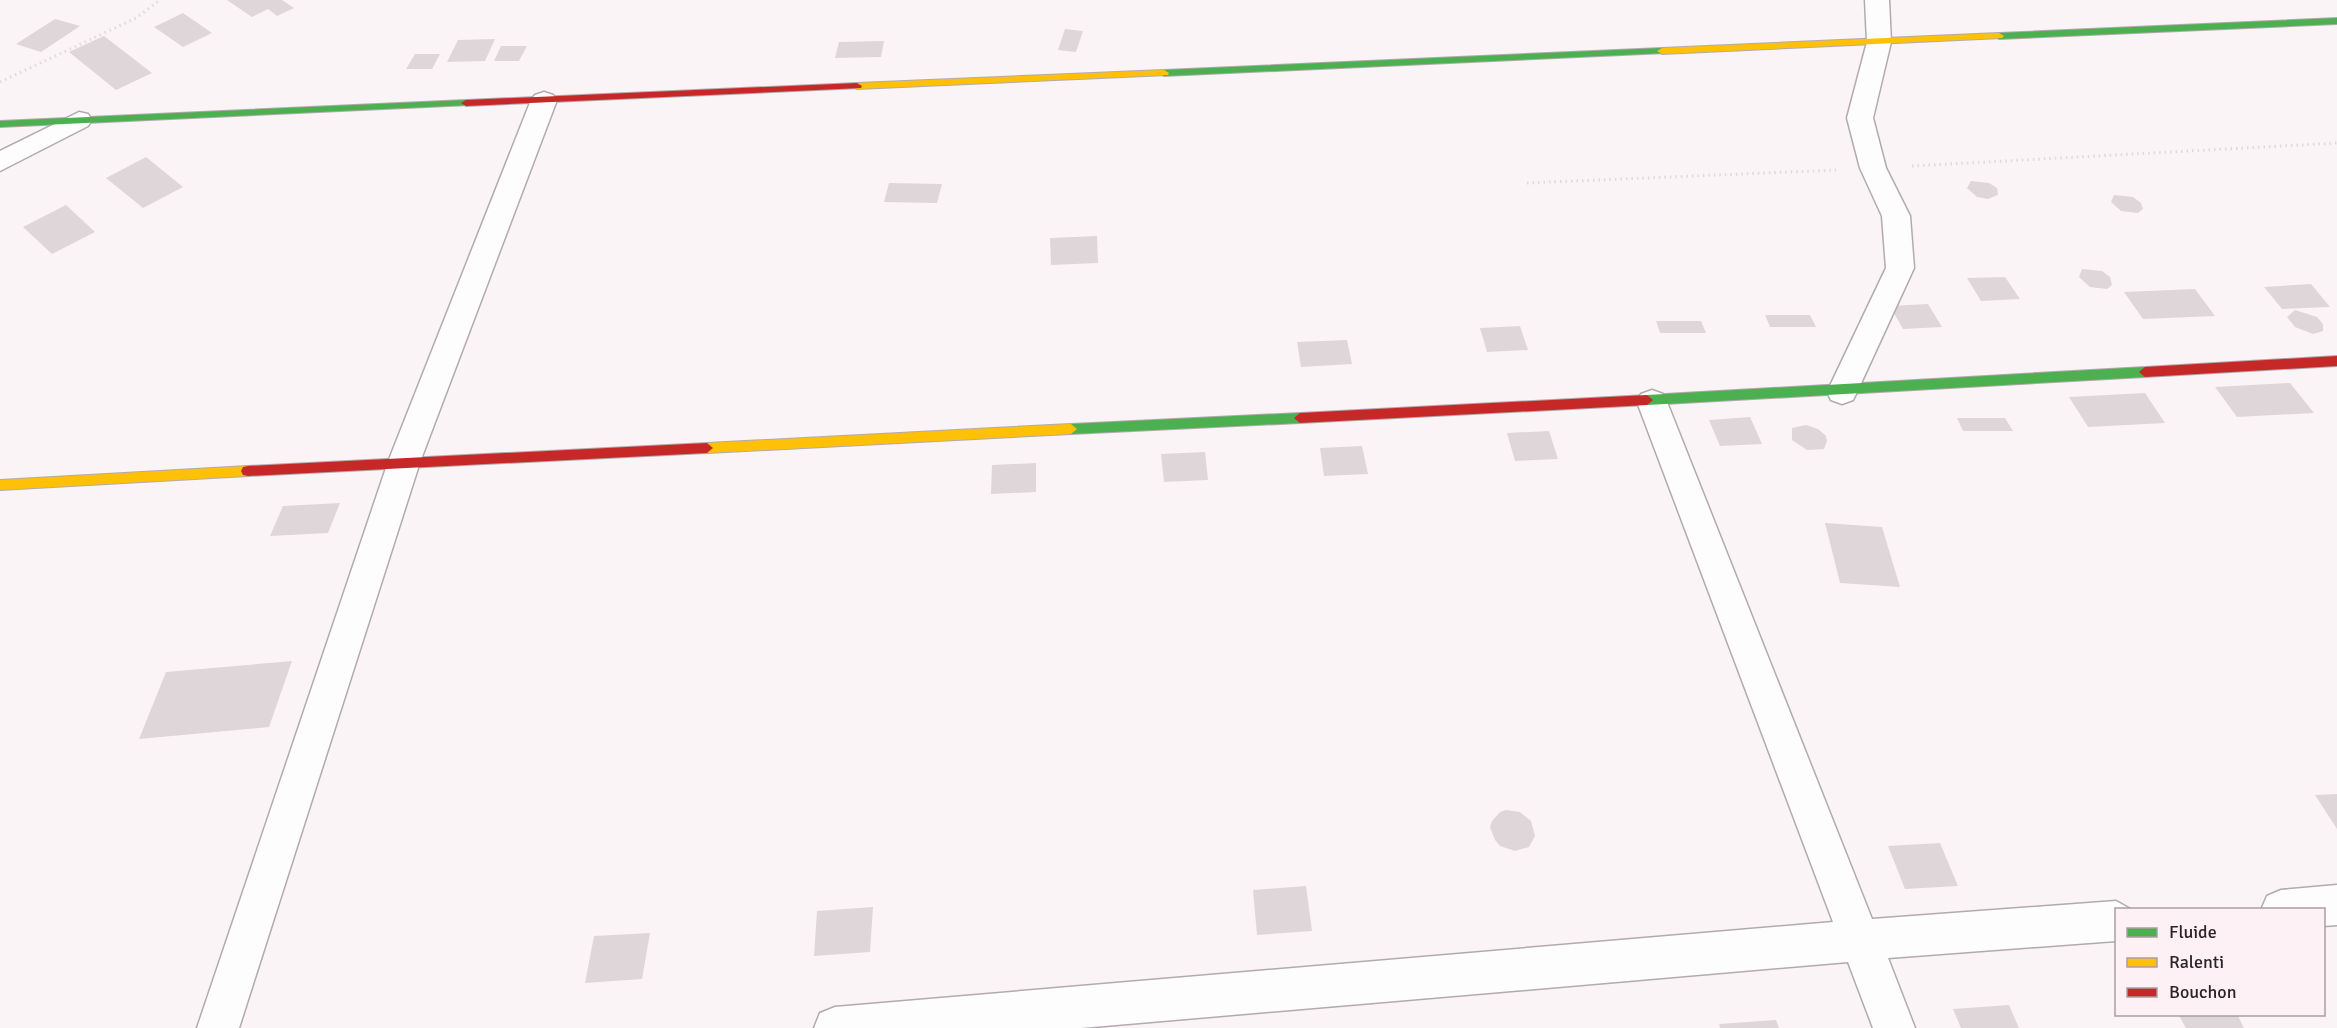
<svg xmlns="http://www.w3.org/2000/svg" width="2337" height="1028" viewBox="0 0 2337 1028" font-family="Signika,sans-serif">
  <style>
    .building { fill: #dfd6da }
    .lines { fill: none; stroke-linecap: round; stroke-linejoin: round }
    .street-casing { stroke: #b2aaae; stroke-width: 3 }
    .fast-casing { stroke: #b2aaae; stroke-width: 2 }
    .slow-casing { stroke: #b2aaae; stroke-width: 2 }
    .jam-casing { stroke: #b2aaae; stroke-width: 2 }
    .path { stroke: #dddadc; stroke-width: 3; stroke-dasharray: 1.5 4; stroke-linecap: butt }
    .street { fill: #fefdfe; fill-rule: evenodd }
    .fast { fill: #4caf50; fill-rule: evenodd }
    .slow { fill: #ffc107; fill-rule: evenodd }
    .jam { fill: #c62828; fill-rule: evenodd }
  </style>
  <rect width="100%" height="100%" fill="#faf4f7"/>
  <!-- building -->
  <g class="building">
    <path d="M 227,0 L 282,0 L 294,8 L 277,16 L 268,9 L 252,17 Z"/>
    <path d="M 183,13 L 212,33 L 183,47 L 154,27 Z"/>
    <path d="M 55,19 L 80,26 L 41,52 L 16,44 Z"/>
    <path d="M 1065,29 L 1083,31 L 1076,52 L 1058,50 Z"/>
    <path d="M 104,36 L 152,73 L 116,90 L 69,52 Z"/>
    <path d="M 495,39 L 485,61 L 447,62 L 458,40 Z"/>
    <path d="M 884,41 L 881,57 L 835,58 L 839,42 Z"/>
    <path d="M 501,46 L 527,46 L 519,61 L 494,61 Z"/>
    <path d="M 415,54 L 440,54 L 432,69 L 406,69 Z"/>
    <path d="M 146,157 L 183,187 L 143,208 L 106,178 Z"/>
    <path d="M 1971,181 L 1989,183 L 1997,188 L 1998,195 L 1988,199 L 1977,197 L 1967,188 Z"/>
    <path d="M 889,183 L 942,184 L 937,203 L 884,202 Z"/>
    <path d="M 2114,195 L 2133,197 L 2141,203 L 2143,209 L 2138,213 L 2121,211 L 2111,202 Z"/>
    <path d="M 66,205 L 95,232 L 52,254 L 23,227 Z"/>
    <path d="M 1097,236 L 1098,263 L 1051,265 L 1050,238 Z"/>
    <path d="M 2082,269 L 2102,271 L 2110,277 L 2112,285 L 2107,289 L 2090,287 L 2079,277 Z"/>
    <path d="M 2005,277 L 2020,299 L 1981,301 L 1967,278 Z"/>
    <path d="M 2311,284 L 2330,307 L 2282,309 L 2264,287 Z"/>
    <path d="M 2195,289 L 2215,316 L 2143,319 L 2124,292 Z"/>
    <path d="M 1928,304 L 1942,327 L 1903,329 L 1890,306 Z"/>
    <path d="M 2295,310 L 2317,317 L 2323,324 L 2323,331 L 2313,334 L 2295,327 L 2287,317 Z"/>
    <path d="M 1765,315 L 1810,315 L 1816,327 L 1770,327 Z"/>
    <path d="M 1656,321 L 1701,321 L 1706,333 L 1660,333 Z"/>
    <path d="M 1520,326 L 1528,350 L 1487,352 L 1480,328 Z"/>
    <path d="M 1347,340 L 1352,364 L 1301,367 L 1297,342 Z"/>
    <path d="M 2290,383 L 2314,413 L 2237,417 L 2215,387 Z"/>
    <path d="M 2145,393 L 2165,423 L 2088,427 L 2069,397 Z"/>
    <path d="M 1750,417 L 1762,444 L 1720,446 L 1709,420 Z"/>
    <path d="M 1957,418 L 2005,418 L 2013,431 L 1963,431 Z"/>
    <path d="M 1806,425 L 1818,429 L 1826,436 L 1827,441 L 1824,449 L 1807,450 L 1792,440 L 1792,428 Z"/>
    <path d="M 1549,431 L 1558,459 L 1515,461 L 1507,433 Z"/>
    <path d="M 1362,446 L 1368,474 L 1324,476 L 1320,448 Z"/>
    <path d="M 1205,452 L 1208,480 L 1164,482 L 1161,454 Z"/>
    <path d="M 1036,463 L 1036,492 L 991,494 L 992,465 Z"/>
    <path d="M 340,503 L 328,533 L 270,536 L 283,506 Z"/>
    <path d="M 1825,523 L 1882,527 L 1900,587 L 1840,583 Z"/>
    <path d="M 292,661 L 269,727 L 139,739 L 166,672 Z"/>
    <path d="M 2337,794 L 2337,829 L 2315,795 Z"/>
    <path d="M 1506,810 L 1520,812 L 1531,821 L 1535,836 L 1529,847 L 1515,851 L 1500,846 L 1495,840 L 1490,827 L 1492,821 L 1500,812 Z"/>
    <path d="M 1940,843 L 1958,886 L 1905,889 L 1888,846 Z"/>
    <path d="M 1306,886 L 1312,931 L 1257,935 L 1253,890 Z"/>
    <path d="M 873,907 L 870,952 L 814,956 L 817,911 Z"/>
    <path d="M 650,933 L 642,979 L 585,983 L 594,936 Z"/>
    <path d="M 2009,1005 L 2019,1028 L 1961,1028 L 1953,1009 Z"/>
    <path d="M 2178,1014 L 2237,1014 L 2244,1028 L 2186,1028 Z"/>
    <path d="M 1776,1020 L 1779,1028 L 1720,1028 L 1719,1024 Z"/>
  </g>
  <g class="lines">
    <defs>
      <g id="street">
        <path d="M 1865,0 L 1889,0 L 1891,42 L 1873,118 L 1886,168 L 1910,216 L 1914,268 L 1857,392 L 1853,400 L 1842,404 L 1831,400 L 1827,392 L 1886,268 L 1882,216 L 1860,168 L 1847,118 L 1867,42 Z"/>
        <path d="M 544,92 L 553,95 L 557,100 L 420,462 L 239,1028 L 197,1028 L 388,462 L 531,100 L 535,95 Z"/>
        <path d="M 79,112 L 88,114 L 92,120 L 88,126 L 0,171 L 0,151 Z"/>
        <path d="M 1652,390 L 1663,394 L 1667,402 L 1872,919 L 2116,901 L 2132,910 L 2116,910 L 2116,941 L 1888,958 L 1915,1028 L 1873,1028 L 1848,962 L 1081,1028 L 814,1028 L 820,1013 L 835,1007 L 1833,922 L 1637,402 L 1641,394 Z"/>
        <path d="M 2337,885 L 2337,925 L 2324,926 L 2324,910 L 2261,910 L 2267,896 L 2281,890 Z"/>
      </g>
      <g id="fast">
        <path d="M 2337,18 L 2337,24 L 1999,39 L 1994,36 L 1999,33 Z"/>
        <path d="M 1662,48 L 1667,51 L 1666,53 L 1164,76 L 1159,73 L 1164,70 Z"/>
        <path d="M 466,100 L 471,103 L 470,105 L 0,127 L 0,121 Z"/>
        <path d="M 2145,367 L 2151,372 L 2145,377 L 1647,405 L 1641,400 L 1647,395 Z"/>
        <path d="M 1300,413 L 1306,418 L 1300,423 L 1071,434 L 1065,429 L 1071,424 Z"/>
      </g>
      <g id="slow">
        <path d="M 1999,33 L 2004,36 L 2002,38 L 1662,54 L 1657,51 L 1662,48 Z"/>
        <path d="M 1164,70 L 1169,73 L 1168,75 L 857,89 L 852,86 L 857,83 Z"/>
        <path d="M 1071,424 L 1077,429 L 1071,434 L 707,453 L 701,448 L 707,443 Z"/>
        <path d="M 248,466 L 253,467 L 255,471 L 253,475 L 248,476 L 0,490 L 0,480 Z"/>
      </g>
      <g id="jam">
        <path d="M 857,83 L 862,86 L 861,88 L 466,106 L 461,103 L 466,100 Z"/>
        <path d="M 2337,356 L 2337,366 L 2145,377 L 2139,372 L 2145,367 Z"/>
        <path d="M 1647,395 L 1653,400 L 1647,405 L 1300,423 L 1294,418 L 1300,413 Z"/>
        <path d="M 707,443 L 713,448 L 707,453 L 248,476 L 243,475 L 241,471 L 243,467 L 248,466 Z"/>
      </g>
    </defs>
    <!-- street casing -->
    <use href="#street" class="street-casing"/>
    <!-- fast casing -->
    <use href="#fast" class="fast-casing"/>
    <!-- slow casing -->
    <use href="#slow" class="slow-casing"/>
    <!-- jam casing -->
    <use href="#jam" class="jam-casing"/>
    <!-- path -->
    <g class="path">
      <path d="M 0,82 L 136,18 L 160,0"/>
      <path d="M 1912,166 L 2337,143"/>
      <path d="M 1527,183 L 1836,170"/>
    </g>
    <!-- street -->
    <use href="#street" class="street"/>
    <!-- fast -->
    <use href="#fast" class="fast"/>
    <!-- slow -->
    <use href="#slow" class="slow"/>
    <!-- jam -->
    <use href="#jam" class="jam"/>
  </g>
  <!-- legend -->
  <rect x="2115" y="908" width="210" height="108" fill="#fdf1f6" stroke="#a99ea3" stroke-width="1.5"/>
  <rect x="2127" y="928" width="30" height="9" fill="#4caf50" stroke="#a99ea3" stroke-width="1.5"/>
  <text x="2169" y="938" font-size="18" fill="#2c2227">Fluide</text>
  <rect x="2127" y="958" width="30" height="9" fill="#ffc107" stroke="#a99ea3" stroke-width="1.5"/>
  <text x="2169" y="968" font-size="18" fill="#2c2227">Ralenti</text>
  <rect x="2127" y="988" width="30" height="9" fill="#c62828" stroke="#a99ea3" stroke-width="1.5"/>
  <text x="2169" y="998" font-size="18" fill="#2c2227">Bouchon</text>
</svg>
